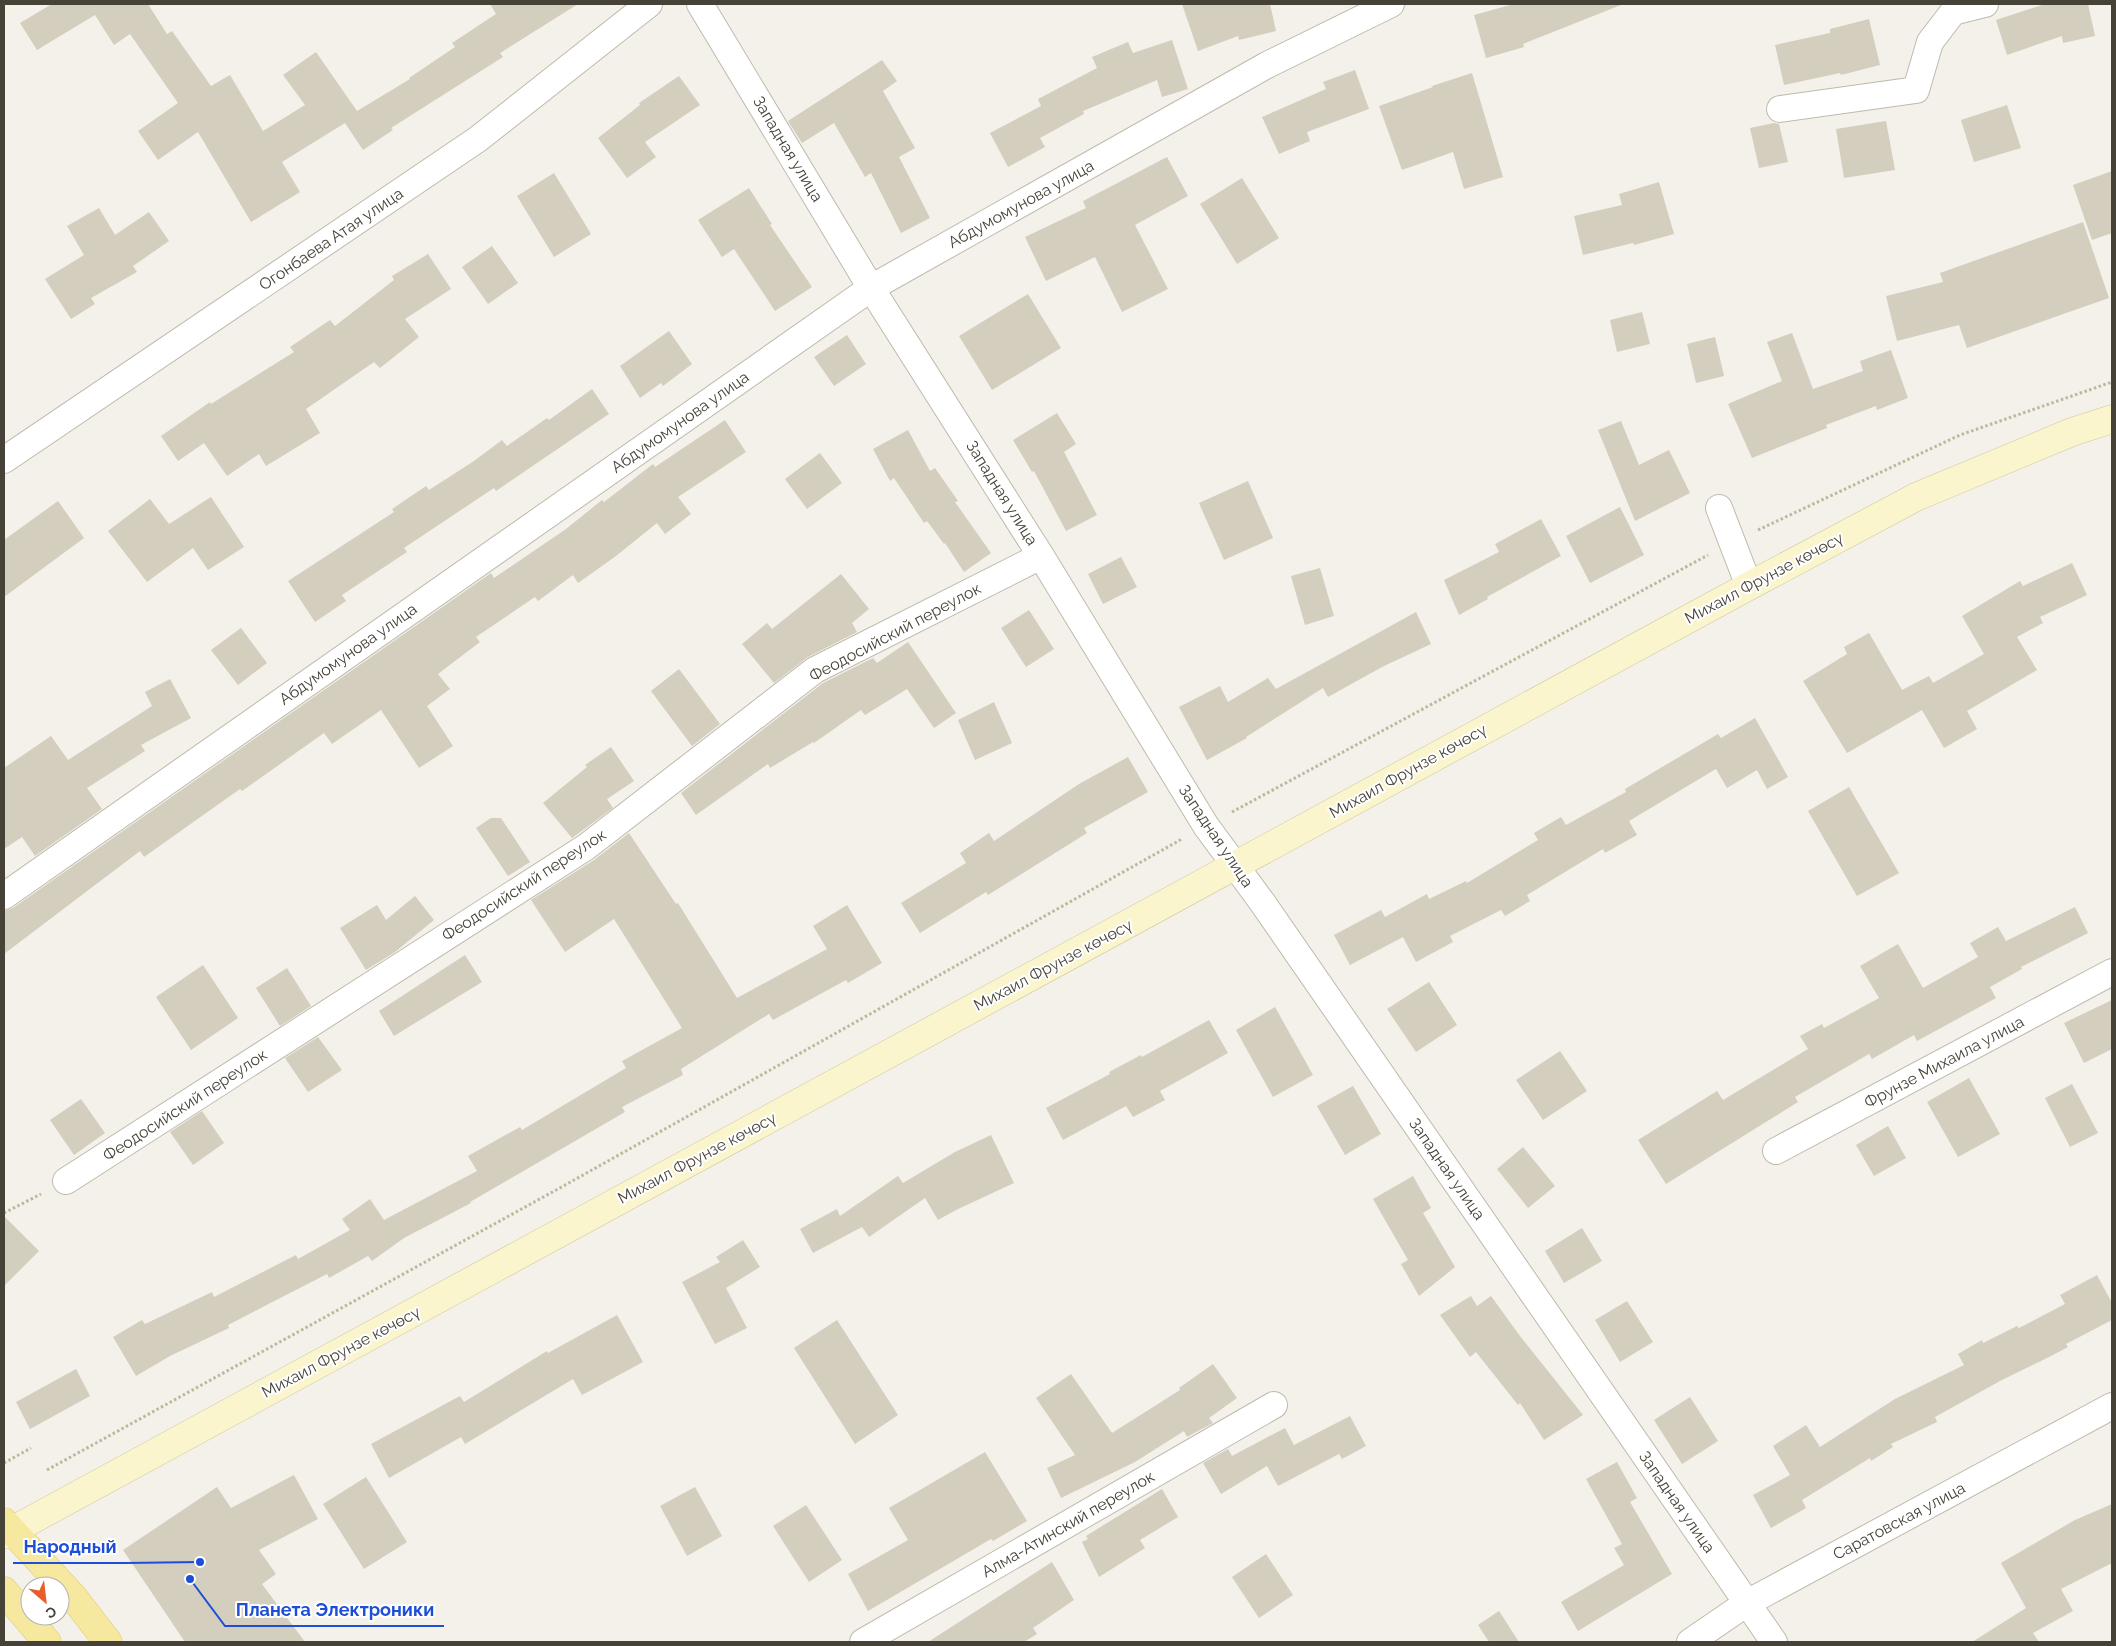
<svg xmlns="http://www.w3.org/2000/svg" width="2116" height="1646" viewBox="0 0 2116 1646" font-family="Raleway,sans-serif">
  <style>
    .building { fill: #d4cebf }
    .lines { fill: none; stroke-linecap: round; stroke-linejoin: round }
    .minor-casing { stroke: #bebaac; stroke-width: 28 }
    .secondary-casing { stroke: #cfc79c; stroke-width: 29 }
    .primary-casing { stroke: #dac770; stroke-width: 29 }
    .path { stroke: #beb79e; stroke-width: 3; stroke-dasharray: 2.5 2.5; stroke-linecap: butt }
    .minor { stroke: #fff; stroke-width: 26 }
    .secondary { stroke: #faf5cc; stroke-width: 28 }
    .primary { stroke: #f6e89f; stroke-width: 28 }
    .labels { text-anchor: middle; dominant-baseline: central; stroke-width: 4; stroke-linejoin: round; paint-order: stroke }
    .street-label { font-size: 16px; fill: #464238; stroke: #fff }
    .leader { fill: none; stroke: #1d4ed8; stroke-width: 2 }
    .callout-dot { fill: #1d4ed8; stroke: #fff; stroke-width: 2 }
    .callout-label { font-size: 18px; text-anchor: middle; font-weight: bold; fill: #1d4ed8; stroke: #fff; stroke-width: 4; stroke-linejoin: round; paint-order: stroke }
  </style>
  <rect width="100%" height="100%" fill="#f3f1e9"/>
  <!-- building -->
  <g class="building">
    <path d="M 52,4 L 148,4 L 167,34 L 172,31 L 211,86 L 230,75 L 263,131 L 305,105 L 283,75 L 316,52 L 357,111 L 410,79 L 409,78 L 455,47 L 452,43 L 496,14 L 490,4 L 578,4 L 500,53 L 503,57 L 391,128 L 393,130 L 363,150 L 345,123 L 282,162 L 300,192 L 251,222 L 198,132 L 158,160 L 138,131 L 178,103 L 130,34 L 114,45 L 95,15 L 37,50 L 20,23 Z"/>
    <path d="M 1182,4 L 1270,4 L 1276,31 L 1239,40 L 1238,36 L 1198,51 Z"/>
    <path d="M 1514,4 L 1621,4 L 1621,5 L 1523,44 L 1524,47 L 1486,58 L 1474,15 Z"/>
    <path d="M 2045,4 L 2088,4 L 2095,36 L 2063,43 L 2062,36 L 2007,55 L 1996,20 Z"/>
    <path d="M 1869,19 L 1880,65 L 1841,75 L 1840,73 L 1784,85 L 1775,45 L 1830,33 L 1830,29 Z"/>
    <path d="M 1172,40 L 1188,89 L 1162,97 L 1157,80 L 1083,111 L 1084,114 L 1040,138 L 1045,147 L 1008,167 L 990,133 L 1041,106 L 1038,99 L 1097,68 L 1092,57 L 1128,42 L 1133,53 Z"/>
    <path d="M 882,60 L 897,81 L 883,91 L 915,148 L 899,157 L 930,218 L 901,233 L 871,173 L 865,177 L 834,123 L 802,143 L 788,121 Z"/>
    <path d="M 1355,70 L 1369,109 L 1307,132 L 1310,141 L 1279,154 L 1262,117 L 1326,89 L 1323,82 Z"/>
    <path d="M 1472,73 L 1503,177 L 1464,189 L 1453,152 L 1402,170 L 1379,106 L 1433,87 L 1432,86 Z"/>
    <path d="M 679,76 L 700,105 L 645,142 L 656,157 L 627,178 L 598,138 L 640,105 L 639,103 Z"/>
    <path d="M 2007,105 L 2021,148 L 1974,162 L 1961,120 Z"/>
    <path d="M 1886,121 L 1895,170 L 1844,178 L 1836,129 Z"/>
    <path d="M 1774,123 L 1779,124 L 1788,162 L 1759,168 L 1750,128 Z"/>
    <path d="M 1167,157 L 1188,196 L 1135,225 L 1168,289 L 1122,312 L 1095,257 L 1046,281 L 1025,237 L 1086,208 L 1083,201 Z"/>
    <path d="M 2112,171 L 2112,233 L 2092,240 L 2073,185 Z"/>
    <path d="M 554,173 L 591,234 L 554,257 L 517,196 Z"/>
    <path d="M 1242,178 L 1279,238 L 1237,264 L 1200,204 Z"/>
    <path d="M 1659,182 L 1674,234 L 1634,245 L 1633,243 L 1583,255 L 1574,216 L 1622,205 L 1619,194 Z"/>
    <path d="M 749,188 L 772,224 L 770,225 L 812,287 L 775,311 L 734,249 L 722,257 L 698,220 Z"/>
    <path d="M 99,208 L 115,235 L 149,212 L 169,241 L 133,266 L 137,272 L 91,298 L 95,304 L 71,319 L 45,279 L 84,255 L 67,226 Z"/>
    <path d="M 2083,222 L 2109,298 L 1967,348 L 1959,325 L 1897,341 L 1886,296 L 1943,282 L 1940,273 Z"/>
    <path d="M 492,246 L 518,283 L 488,304 L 462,267 Z"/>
    <path d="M 428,254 L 451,289 L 405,319 L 419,337 L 380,368 L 374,362 L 306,409 L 320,433 L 266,466 L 259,454 L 227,476 L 204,443 L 178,461 L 161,436 L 210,402 L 211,404 L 294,352 L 290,347 L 330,320 L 335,326 L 394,280 L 392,276 Z"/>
    <path d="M 1028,294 L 1061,348 L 992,390 L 959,336 Z"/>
    <path d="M 1642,312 L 1650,344 L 1617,352 L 1610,320 Z"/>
    <path d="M 669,331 L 692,364 L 663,386 L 661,383 L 640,398 L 620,366 Z"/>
    <path d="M 1792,333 L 1813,389 L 1863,371 L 1860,361 L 1891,350 L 1908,398 L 1877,410 L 1876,406 L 1826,425 L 1827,428 L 1752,458 L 1728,404 L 1782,381 L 1767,342 Z"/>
    <path d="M 847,335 L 866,364 L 834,386 L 814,357 Z"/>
    <path d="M 1715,337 L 1724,376 L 1696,383 L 1687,344 Z"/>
    <path d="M 592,389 L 609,414 L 496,491 L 494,488 L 404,548 L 407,552 L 342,595 L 346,601 L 315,622 L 288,581 L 394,512 L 392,509 L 426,486 L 429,490 L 474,461 L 502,440 L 507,446 L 547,418 L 549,420 Z"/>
    <path d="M 1057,413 L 1076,444 L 1064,452 L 1097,515 L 1066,531 L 1034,471 L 1032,472 L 1013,440 Z"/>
    <path d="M 725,420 L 746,452 L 678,497 L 691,514 L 665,534 L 657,523 L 616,556 L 578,583 L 573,575 L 538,601 L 535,597 L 476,637 L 480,642 L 438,674 L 450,689 L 427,706 L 453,746 L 419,768 L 381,710 L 332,744 L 324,733 L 242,791 L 240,789 L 144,857 L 140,851 L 4,954 L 4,911 L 13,908 L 491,573 L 494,578 L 566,529 L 602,500 L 604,502 L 653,464 L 655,467 Z"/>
    <path d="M 1621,421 L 1639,465 L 1669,450 L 1690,493 L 1635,521 L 1598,430 Z"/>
    <path d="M 908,430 L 930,471 L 935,468 L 958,501 L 955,502 L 991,553 L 964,572 L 945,543 L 944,544 L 927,521 L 924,523 L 894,478 L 890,481 L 873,449 Z"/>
    <path d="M 820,453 L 842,483 L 807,509 L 785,479 Z"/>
    <path d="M 1248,481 L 1273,538 L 1224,560 L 1199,503 Z"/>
    <path d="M 211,497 L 244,547 L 208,570 L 193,548 L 147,582 L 108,531 L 150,499 L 169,524 Z"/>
    <path d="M 58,501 L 84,538 L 4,597 L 4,540 Z"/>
    <path d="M 1620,507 L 1644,555 L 1590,583 L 1566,536 Z"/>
    <path d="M 1541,519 L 1561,556 L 1487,597 L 1488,599 L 1459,615 L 1444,580 L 1499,552 L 1495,544 Z"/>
    <path d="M 1121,557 L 1137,587 L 1103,604 L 1088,574 Z"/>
    <path d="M 2072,563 L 2087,595 L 2040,617 L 2043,623 L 2017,637 L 2037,670 L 1967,711 L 1977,729 L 1944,748 L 1922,710 L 1847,753 L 1803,681 L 1847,654 L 1844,647 L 1869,633 L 1902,690 L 1929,676 L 1933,683 L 1984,654 L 1962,616 L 2020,581 L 2023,586 Z"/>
    <path d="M 1320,568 L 1334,616 L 1305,625 L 1291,576 Z"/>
    <path d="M 841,574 L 869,609 L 852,623 L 857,632 L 808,657 L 774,683 L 742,644 L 767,623 L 772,629 Z"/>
    <path d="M 1029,610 L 1054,649 L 1026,667 L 1001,628 Z"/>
    <path d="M 1416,612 L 1431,644 L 1382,667 L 1328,697 L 1323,688 L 1246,737 L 1247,738 L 1207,760 L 1179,707 L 1220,686 L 1228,702 L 1268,678 L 1276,689 Z"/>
    <path d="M 241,628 L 267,663 L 238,685 L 211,650 Z"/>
    <path d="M 908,642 L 956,713 L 934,728 L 907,689 L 865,715 L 861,710 L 814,743 L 813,742 L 770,768 L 768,764 L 696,815 L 681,793 L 823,683 L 873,658 L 877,663 Z"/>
    <path d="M 679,669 L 720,724 L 692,746 L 651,691 Z"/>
    <path d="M 170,679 L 191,718 L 141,745 L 145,751 L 87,788 L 102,809 L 35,856 L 22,837 L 4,849 L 4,768 L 51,736 L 68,760 L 152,706 L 145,692 Z"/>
    <path d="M 994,702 L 1012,743 L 975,760 L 958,720 Z"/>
    <path d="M 1755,718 L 1788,777 L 1767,789 L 1757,770 L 1727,788 L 1716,769 L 1629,821 L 1637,835 L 1605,853 L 1603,849 L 1527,895 L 1530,901 L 1505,916 L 1501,910 L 1450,936 L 1453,942 L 1416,962 L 1403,937 L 1350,965 L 1334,935 L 1381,910 L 1385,917 L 1427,894 L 1429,899 L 1466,881 L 1467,883 L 1538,840 L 1534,833 L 1561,817 L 1566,825 L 1626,792 L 1625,789 L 1718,734 L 1721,738 Z"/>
    <path d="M 611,747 L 634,781 L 607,799 L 613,808 L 572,838 L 543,803 L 587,767 L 585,765 Z"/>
    <path d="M 1128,757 L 1148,792 L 1084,828 L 1087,833 L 988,895 L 986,892 L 920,933 L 901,903 L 966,863 L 960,853 L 989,833 L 994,841 L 1079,784 Z"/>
    <path d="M 1849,787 L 1899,873 L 1857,896 L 1808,811 Z"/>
    <path d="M 491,818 L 501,818 L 530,862 L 508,876 L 476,828 Z"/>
    <path d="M 629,833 L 676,904 L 678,903 L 737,998 L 827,949 L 813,926 L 847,905 L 882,963 L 848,983 L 846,980 L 773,1020 L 769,1014 L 681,1069 L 683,1075 L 622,1107 L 625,1112 L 470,1202 L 471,1203 L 404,1238 L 372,1261 L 368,1256 L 329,1278 L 327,1274 L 228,1325 L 229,1328 L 170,1356 L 136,1376 L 113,1337 L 142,1320 L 145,1324 L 212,1292 L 214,1297 L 296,1255 L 298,1259 L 350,1230 L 342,1219 L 370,1199 L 384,1220 L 477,1171 L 468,1156 L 520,1127 L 522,1130 L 626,1068 L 622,1061 L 682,1028 L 614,919 L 565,952 L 531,900 L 594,860 Z"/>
    <path d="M 415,896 L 434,920 L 395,952 L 366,970 L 340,928 L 377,905 L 386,920 Z"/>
    <path d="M 2075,907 L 2088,933 L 2021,967 L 2022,969 L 1990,987 L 1996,998 L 1917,1041 L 1914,1035 L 1872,1059 L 1869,1054 L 1795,1097 L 1798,1102 L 1666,1184 L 1638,1140 L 1717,1091 L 1723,1100 L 1808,1049 L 1800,1036 L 1822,1024 L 1824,1028 L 1879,998 L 1860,966 L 1898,944 L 1923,988 L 1978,957 L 1970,943 L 1998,927 L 2006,941 Z"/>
    <path d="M 465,955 L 482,982 L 394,1036 L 379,1011 Z"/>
    <path d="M 203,965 L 238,1018 L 191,1050 L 156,997 Z"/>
    <path d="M 287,968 L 311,1006 L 280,1026 L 256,988 Z"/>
    <path d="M 1429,982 L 1457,1025 L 1416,1052 L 1387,1009 Z"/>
    <path d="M 2112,1000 L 2112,1049 L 2084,1063 L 2064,1023 Z"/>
    <path d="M 1275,1007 L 1313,1075 L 1273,1097 L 1236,1030 Z"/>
    <path d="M 1209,1020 L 1228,1053 L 1160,1091 L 1165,1100 L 1133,1117 L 1126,1106 L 1063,1140 L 1046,1108 L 1110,1074 L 1109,1072 L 1141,1055 L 1142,1057 Z"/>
    <path d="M 318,1037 L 342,1070 L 308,1092 L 285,1058 Z"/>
    <path d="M 1560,1051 L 1587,1091 L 1543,1120 L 1516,1080 Z"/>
    <path d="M 1969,1078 L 2000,1134 L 1958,1157 L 1927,1102 Z"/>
    <path d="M 2072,1084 L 2098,1133 L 2070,1147 L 2045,1098 Z"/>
    <path d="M 1353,1086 L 1381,1134 L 1345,1155 L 1317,1106 Z"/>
    <path d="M 81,1099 L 105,1133 L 74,1155 L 50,1120 Z"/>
    <path d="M 202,1111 L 224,1143 L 193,1165 L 170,1132 Z"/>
    <path d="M 1888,1126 L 1906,1158 L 1874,1176 L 1856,1145 Z"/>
    <path d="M 991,1135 L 1014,1183 L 956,1210 L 938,1220 L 925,1198 L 869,1237 L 862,1227 L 813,1253 L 800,1229 L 837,1209 L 840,1216 L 898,1176 L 903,1183 L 955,1152 Z"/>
    <path d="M 1523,1147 L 1555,1186 L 1528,1208 L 1497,1169 Z"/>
    <path d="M 1413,1176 L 1431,1208 L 1423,1213 L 1455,1267 L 1419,1296 L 1401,1264 L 1408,1260 L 1373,1199 Z"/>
    <path d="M 4,1216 L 39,1251 L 4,1286 Z"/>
    <path d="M 1582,1228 L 1602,1261 L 1564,1283 L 1545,1251 Z"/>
    <path d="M 743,1240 L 760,1267 L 726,1288 L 747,1328 L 715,1344 L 682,1282 L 720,1262 L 716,1257 Z"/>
    <path d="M 2097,1275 L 2112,1303 L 2112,1320 L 2066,1344 L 2068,1347 L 2047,1358 L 2000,1381 L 1935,1417 L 1937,1422 L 1891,1444 L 1893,1447 L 1871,1461 L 1870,1458 L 1802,1500 L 1806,1508 L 1771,1528 L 1753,1495 L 1790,1475 L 1773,1446 L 1806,1425 L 1820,1447 L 1895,1399 L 1964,1365 L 1958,1354 L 1982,1340 L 1983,1343 L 2017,1326 L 2019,1328 L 2065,1304 L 2060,1295 Z"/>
    <path d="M 1471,1296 L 1477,1306 L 1491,1296 L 1520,1336 L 1583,1415 L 1544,1440 L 1520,1403 L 1518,1405 L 1476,1352 L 1470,1357 L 1440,1315 Z"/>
    <path d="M 1627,1301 L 1653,1342 L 1620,1362 L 1595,1320 Z"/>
    <path d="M 617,1315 L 643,1362 L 582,1395 L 573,1379 L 465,1444 L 461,1437 L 389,1478 L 371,1444 L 460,1396 L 464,1402 L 547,1351 L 548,1353 Z"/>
    <path d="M 837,1320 L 898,1415 L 855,1444 L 794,1348 Z"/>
    <path d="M 1213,1364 L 1237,1398 L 1209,1418 L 1213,1423 L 1187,1437 L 1184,1431 L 1135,1462 L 1061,1498 L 1047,1468 L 1075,1455 L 1036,1398 L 1071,1374 L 1112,1433 L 1180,1390 L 1179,1388 Z"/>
    <path d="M 76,1369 L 90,1396 L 30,1429 L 16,1402 Z"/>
    <path d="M 1690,1397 L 1718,1441 L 1682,1464 L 1654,1420 Z"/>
    <path d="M 1350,1416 L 1366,1446 L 1342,1459 L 1339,1454 L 1278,1486 L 1267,1466 L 1221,1494 L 1203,1463 L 1228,1449 L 1232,1456 L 1285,1428 L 1294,1445 Z"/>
    <path d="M 985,1452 L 1027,1521 L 993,1541 L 991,1539 L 868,1611 L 848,1574 L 908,1540 L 889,1508 Z"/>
    <path d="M 1617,1462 L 1637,1498 L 1630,1502 L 1672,1574 L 1578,1631 L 1561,1602 L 1624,1565 L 1614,1548 L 1622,1544 L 1586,1479 Z"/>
    <path d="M 294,1475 L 318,1519 L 259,1550 L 276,1574 L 262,1584 L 305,1642 L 185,1642 L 123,1550 L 217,1487 L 231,1508 Z"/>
    <path d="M 366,1477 L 407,1542 L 364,1569 L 323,1504 Z"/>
    <path d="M 695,1487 L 722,1536 L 687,1556 L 660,1506 Z"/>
    <path d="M 1162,1489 L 1178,1517 L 1140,1540 L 1145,1548 L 1099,1577 L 1082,1542 L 1088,1539 L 1086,1536 Z"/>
    <path d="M 2112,1504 L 2112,1563 L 2061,1589 L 2073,1611 L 2033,1633 L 2039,1642 L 1972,1642 L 2026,1608 L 2001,1563 L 2075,1520 Z"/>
    <path d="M 806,1505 L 842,1560 L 809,1582 L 773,1526 Z"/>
    <path d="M 1266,1554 L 1293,1595 L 1259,1618 L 1232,1577 Z"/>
    <path d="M 1052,1562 L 1074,1600 L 1033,1628 L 1037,1634 L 1024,1642 L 928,1642 Z"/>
    <path d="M 1499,1611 L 1519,1642 L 1489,1642 L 1478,1625 Z"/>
  </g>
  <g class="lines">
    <defs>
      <g id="minor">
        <path d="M 700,4 L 871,288 L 1041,556 L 1206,826 L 1262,902 L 1774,1642"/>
        <path d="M 1780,109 L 1916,90 L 1930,42 L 1953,12 L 1985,4"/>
        <path d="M 4,460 L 478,139 L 649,4"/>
        <path d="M 1719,508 L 1749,586"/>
        <path d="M 4,896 L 871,288 L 1267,65 L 1391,4"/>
        <path d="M 1776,1151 L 2112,972"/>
        <path d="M 66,1181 L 586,847 L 815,670 L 1041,556"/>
        <path d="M 863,1642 L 1274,1405"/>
        <path d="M 1690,1642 L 1747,1603 L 2112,1406"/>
      </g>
      <path id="secondary" d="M 4,1535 L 1749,586 L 1916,497 L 2072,432 L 2112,419"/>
      <g id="primary">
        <path d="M 4,1522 L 74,1598 L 108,1642"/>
        <path d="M 4,1591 L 47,1642"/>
      </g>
    </defs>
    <!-- minor casing -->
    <use href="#minor" class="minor-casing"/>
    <!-- secondary casing -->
    <use href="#secondary" class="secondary-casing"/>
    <!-- primary casing -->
    <use href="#primary" class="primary-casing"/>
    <!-- path -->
    <g class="path">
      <path d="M 1758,530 L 1960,435 L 2112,382"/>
      <path d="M 1232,812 L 1708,555"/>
      <path d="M 4,1213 L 41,1194"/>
      <path d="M 4,1463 L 31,1448"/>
      <path d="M 47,1470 L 567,1184 L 1182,839"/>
    </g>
    <!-- minor -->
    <use href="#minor" class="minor"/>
    <!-- secondary -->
    <use href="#secondary" class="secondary"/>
    <!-- primary -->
    <use href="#primary" class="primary"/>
  </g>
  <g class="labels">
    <!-- street labels -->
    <g class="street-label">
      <text transform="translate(788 149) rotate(59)">Западная улица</text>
      <text transform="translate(1021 204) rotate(-29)">Абдумомунова улица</text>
      <text transform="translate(331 239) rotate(-34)">Огонбаева Атая улица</text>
      <text transform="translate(680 422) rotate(-35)">Абдумомунова улица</text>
      <text transform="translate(1002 493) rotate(58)">Западная улица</text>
      <text transform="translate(1764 578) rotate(-28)">Михаил Фрунзе көчөсү</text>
      <text transform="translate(895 632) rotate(-28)">Феодосийский переулок</text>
      <text transform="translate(348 654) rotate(-35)">Абдумомунова улица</text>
      <text transform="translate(1408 771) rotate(-29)">Михаил Фрунзе көчөсү</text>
      <text transform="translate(1216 836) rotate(56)">Западная улица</text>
      <text transform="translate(524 885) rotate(-33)">Феодосийский переулок</text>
      <text transform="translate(1053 965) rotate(-28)">Михаил Фрунзе көчөсү</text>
      <text transform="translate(1944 1062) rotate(-28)">Фрунзе Михаила улица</text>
      <text transform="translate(185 1105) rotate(-33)">Феодосийский переулок</text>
      <text transform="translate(697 1158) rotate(-28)">Михаил Фрунзе көчөсү</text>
      <text transform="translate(1447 1169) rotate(55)">Западная улица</text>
      <text transform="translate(341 1352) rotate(-28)">Михаил Фрунзе көчөсү</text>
      <text transform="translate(1677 1502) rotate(55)">Западная улица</text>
      <text transform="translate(1899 1521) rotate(-28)">Саратовская улица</text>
      <text transform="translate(1068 1524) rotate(-30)">Алма-Атинский переулок</text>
    </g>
  </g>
  <!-- callouts -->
  <path class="leader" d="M200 1562L126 1563H13M190 1579L225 1626H444"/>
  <g class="callout-dot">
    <circle cx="200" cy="1562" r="5"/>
    <circle cx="190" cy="1579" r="5"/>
  </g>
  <g class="callout-label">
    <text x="70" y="1553">Народный</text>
    <text x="335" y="1616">Планета Электроники</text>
  </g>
  <!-- border -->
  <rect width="2116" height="1646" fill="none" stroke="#464238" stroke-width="10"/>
  <!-- north arrow -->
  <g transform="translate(45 1601) rotate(152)"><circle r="24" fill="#ffffff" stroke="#b5b3af"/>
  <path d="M0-4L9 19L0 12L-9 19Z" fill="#e85e2b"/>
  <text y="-8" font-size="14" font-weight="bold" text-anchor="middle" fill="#464238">С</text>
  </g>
</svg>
